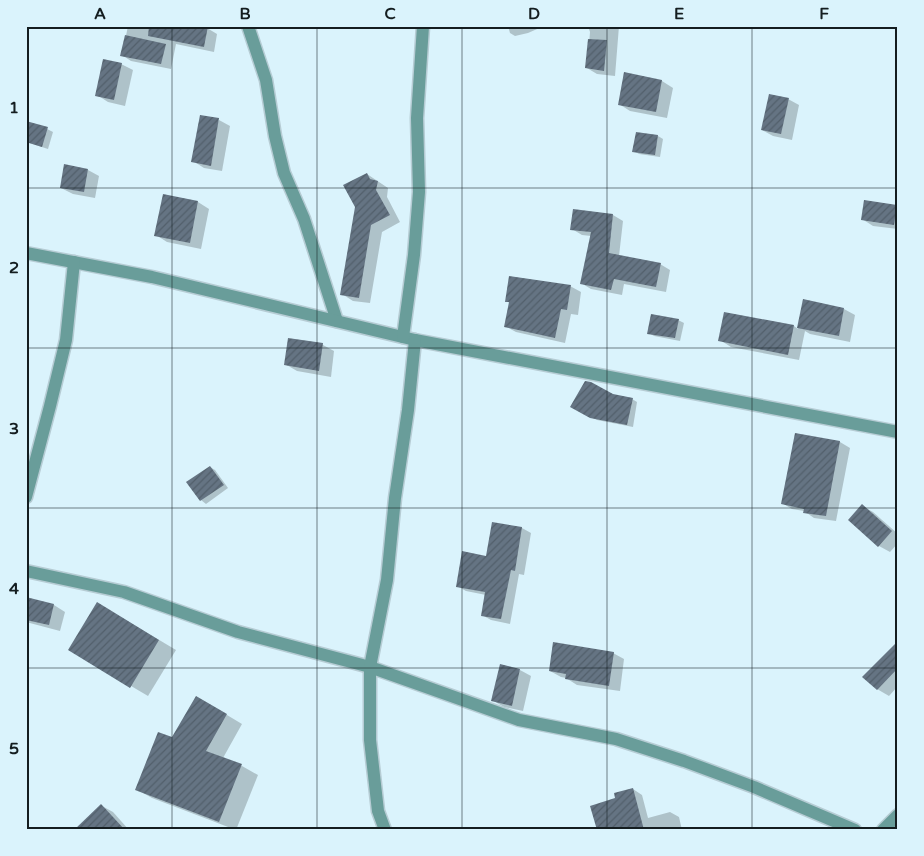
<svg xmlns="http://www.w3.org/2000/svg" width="924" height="856" viewBox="0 0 924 856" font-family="'Varela Round',sans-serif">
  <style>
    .shadow { fill: #0003 }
    .building { fill: url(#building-hatch) }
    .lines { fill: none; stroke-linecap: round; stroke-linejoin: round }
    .street-casing { stroke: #b6ccd4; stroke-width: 15 }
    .street { stroke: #699d9a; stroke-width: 12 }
    .grid { fill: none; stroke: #141d20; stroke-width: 1; stroke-opacity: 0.55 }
    .neatline { fill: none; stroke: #141d20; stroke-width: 2 }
    .grid-label { font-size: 16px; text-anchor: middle; font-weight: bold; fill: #141d20 }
  </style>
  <defs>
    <pattern id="building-hatch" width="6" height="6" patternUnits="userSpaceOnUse" patternTransform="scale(1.25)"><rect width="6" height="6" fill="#657483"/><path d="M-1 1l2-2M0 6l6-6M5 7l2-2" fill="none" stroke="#525f6b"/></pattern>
  </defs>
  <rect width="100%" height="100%" fill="#daf3fc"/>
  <!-- shadow -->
  <g class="shadow">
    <path d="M 128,26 L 199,26 L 207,28 L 217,34 L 214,52 L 176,44 L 171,69 L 131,61 L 122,55 Z"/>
    <path d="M 508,26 L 544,26 L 528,33 L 515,36 L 510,33 Z"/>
    <path d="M 588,26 L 619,26 L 615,76 L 597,74 L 587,68 L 590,32 Z"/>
    <path d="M 121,64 L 133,70 L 125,106 L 108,102 L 97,95 Z"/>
    <path d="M 662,81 L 673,88 L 667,118 L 630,111 L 619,104 Z"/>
    <path d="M 788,99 L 799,105 L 792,140 L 773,136 L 762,130 Z"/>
    <path d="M 219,120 L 230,126 L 222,171 L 204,168 L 193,161 Z"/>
    <path d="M 26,122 L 47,129 L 53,132 L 48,149 L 26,142 Z"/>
    <path d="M 658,136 L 663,139 L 660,157 L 639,154 L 634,151 Z"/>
    <path d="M 65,166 L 88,170 L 99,176 L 95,198 L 73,194 L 61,188 Z"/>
    <path d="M 367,174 L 388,188 L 387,197 L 400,222 L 382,232 L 370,303 L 353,301 L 342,294 Z"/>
    <path d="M 164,195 L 198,202 L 209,209 L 201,249 L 167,242 L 156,235 Z"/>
    <path d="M 865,201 L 898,206 L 898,229 L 873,226 L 862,219 Z"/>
    <path d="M 613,215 L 623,221 L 619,256 L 660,264 L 670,270 L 666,292 L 624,284 L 622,295 L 591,289 L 581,283 L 591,236 L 582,235 L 572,229 Z"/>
    <path d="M 570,286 L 581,292 L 578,315 L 571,314 L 565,343 L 516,332 L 505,326 L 510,303 L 506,301 Z"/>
    <path d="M 804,301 L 844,309 L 855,315 L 850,342 L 810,334 L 805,331 L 799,360 L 731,347 L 720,340 L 794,326 L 798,329 Z"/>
    <path d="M 678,320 L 684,323 L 680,341 L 654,336 L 649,333 Z"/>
    <path d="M 289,339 L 323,345 L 334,351 L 331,377 L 297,371 L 285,364 Z"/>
    <path d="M 613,395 L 632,399 L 637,402 L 633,427 L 597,420 L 572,407 Z"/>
    <path d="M 796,434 L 840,442 L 850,448 L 836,521 L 814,518 L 804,511 L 792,509 L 782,503 Z"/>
    <path d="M 210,467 L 215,470 L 228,488 L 206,504 L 201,500 L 188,482 Z"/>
    <path d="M 862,506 L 873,512 L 898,534 L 898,543 L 890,552 L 879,546 Z"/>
    <path d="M 493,524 L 522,528 L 531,533 L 524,575 L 519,574 L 510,624 L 491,620 L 482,615 L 486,595 L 466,591 L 457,586 L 487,557 Z"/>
    <path d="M 26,599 L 54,605 L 65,612 L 60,631 L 26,622 Z"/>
    <path d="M 114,613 L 176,650 L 148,696 L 70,650 Z"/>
    <path d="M 898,642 L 898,686 L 889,696 L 877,689 Z"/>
    <path d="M 613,653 L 624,659 L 620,691 L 577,685 L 566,678 L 561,677 L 550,671 Z"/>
    <path d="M 520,670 L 531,676 L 523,711 L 504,707 L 492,700 Z"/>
    <path d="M 197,697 L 242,724 L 223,758 L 242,766 L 258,775 L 236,830 L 152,798 L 136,789 L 172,739 Z"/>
    <path d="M 633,789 L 642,795 L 648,818 L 670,812 L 679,817 L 682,830 L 598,830 Z"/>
    <path d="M 102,806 L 113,812 L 129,830 L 75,830 Z"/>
  </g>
  <!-- building -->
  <g class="building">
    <path d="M 149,26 L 208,26 L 204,47 L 148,36 Z"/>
    <path d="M 125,35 L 166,44 L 161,64 L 120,56 Z"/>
    <path d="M 588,39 L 607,40 L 604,71 L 585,68 Z"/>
    <path d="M 103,59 L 122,63 L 114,100 L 95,96 Z"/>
    <path d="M 624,72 L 662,80 L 656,112 L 618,105 Z"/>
    <path d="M 769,94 L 789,98 L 781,134 L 761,130 Z"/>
    <path d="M 200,115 L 219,118 L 211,166 L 191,162 Z"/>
    <path d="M 26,121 L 48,127 L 42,147 L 26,142 Z"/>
    <path d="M 636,132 L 658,135 L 655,155 L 632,152 Z"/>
    <path d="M 64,164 L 88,169 L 84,192 L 60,188 Z"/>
    <path d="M 367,173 L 370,179 L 378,181 L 376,190 L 390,215 L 371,225 L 359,298 L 340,295 L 355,207 L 343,185 Z"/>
    <path d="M 163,194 L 198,201 L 190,243 L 154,236 Z"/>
    <path d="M 864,200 L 897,205 L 894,225 L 861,220 Z"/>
    <path d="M 573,209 L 613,214 L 609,253 L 661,263 L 656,287 L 614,279 L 611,290 L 580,284 L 591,232 L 570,230 Z"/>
    <path d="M 509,276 L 571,285 L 567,310 L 561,309 L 555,338 L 504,327 L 509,302 L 505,302 Z"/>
    <path d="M 803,299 L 844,308 L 839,336 L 797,328 Z"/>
    <path d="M 724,312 L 794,325 L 788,355 L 718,341 Z"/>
    <path d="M 651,314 L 679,319 L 675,338 L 647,334 Z"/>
    <path d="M 288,338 L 323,343 L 319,371 L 284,365 Z"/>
    <path d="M 585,381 L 591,382 L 613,394 L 633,398 L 627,425 L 590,418 L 570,407 Z"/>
    <path d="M 795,433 L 840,441 L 826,516 L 803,513 L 804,509 L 781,504 Z"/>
    <path d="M 210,466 L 224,485 L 200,501 L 186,482 Z"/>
    <path d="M 862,504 L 892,531 L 878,547 L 848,520 Z"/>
    <path d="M 492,522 L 522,527 L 515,571 L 511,570 L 501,619 L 481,616 L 485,592 L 456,587 L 462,551 L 486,556 Z"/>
    <path d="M 26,597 L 54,604 L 49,625 L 26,620 Z"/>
    <path d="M 97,602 L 159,640 L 130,688 L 68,650 Z"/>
    <path d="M 898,641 L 898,668 L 877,690 L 862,677 Z"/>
    <path d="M 553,642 L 614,652 L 609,686 L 565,679 L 566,674 L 549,671 Z"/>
    <path d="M 500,664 L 520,669 L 512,706 L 491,701 Z"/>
    <path d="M 196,696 L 227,714 L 206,751 L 242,764 L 219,822 L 135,790 L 158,732 L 172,737 Z"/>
    <path d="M 633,788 L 644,830 L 597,830 L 590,806 L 615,798 L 614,793 Z"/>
    <path d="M 101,804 L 125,830 L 74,830 Z"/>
  </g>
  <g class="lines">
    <defs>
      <g id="street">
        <path d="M 248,26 L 266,80 L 275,136 L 284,173 L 304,219 L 337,321"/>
        <path d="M 26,253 L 152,277 L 415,340 L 898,432"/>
        <path d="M 403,337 L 414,255 L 419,192 L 417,118 L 423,26"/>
        <path d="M 26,497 L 50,406 L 66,340 L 74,262"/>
        <path d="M 26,571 L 124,592 L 238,632 L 370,667 L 519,720 L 616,739 L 684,761 L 754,787 L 855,830"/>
        <path d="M 385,830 L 378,811 L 370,740 L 370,667 L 387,580 L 395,498 L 408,410 L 415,340"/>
        <path d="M 883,830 L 898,815"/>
      </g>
    </defs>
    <!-- street casing -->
    <use href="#street" class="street-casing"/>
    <!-- street -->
    <use href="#street" class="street"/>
  </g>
  <!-- grid -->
  <path class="grid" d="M 172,26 L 172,830M 317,26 L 317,830M 462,26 L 462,830M 607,26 L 607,830M 752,26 L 752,830M 26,188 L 898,188M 26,348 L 898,348M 26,508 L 898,508M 26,668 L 898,668"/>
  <!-- border -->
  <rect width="924" height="856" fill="none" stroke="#daf3fc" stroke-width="55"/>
  <rect x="28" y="28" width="868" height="800" class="neatline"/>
  <g class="grid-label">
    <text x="100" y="19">A</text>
    <text x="245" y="19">B</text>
    <text x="390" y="19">C</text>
    <text x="534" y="19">D</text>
    <text x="679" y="19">E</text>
    <text x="824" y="19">F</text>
    <text x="14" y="113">1</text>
    <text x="14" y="273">2</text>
    <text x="14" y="434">3</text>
    <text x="14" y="594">4</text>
    <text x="14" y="754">5</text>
  </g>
</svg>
